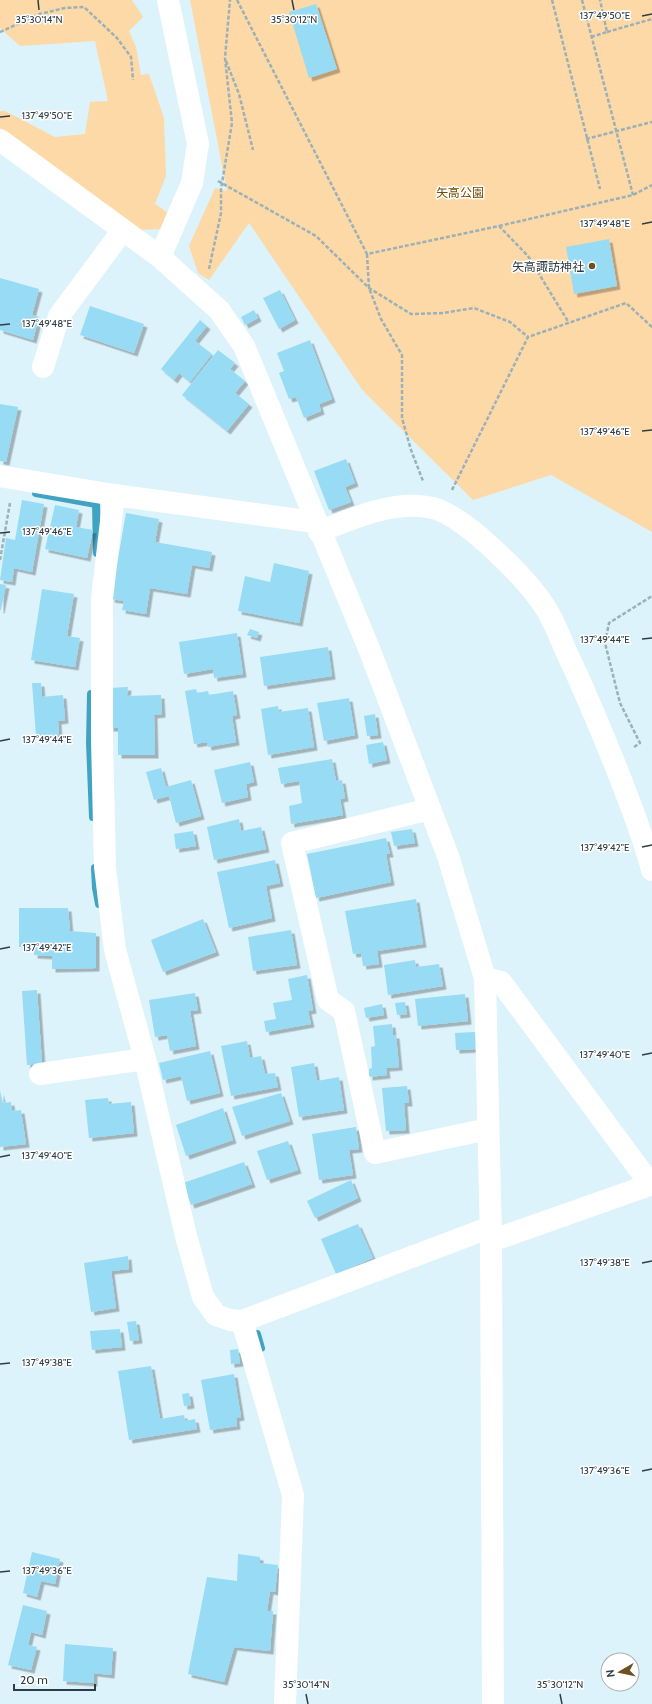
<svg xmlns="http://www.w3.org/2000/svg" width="652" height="1704" viewBox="0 0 652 1704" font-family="Cabin,'Noto Sans JP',sans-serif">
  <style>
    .green { fill: #fdd9a7 }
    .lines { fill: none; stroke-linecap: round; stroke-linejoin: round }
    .stream { stroke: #40a3c2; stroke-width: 8 }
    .building { fill: #97dbf4; filter: url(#shadow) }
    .path { stroke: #9cb0b7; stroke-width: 2.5; stroke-dasharray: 4 2; stroke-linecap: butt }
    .minor { stroke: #fff; stroke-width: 22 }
    .ticks { fill: none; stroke: #2f3e44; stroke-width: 1.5 }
    .poi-dot { fill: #6d5023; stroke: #fff; stroke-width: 1.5 }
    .labels { text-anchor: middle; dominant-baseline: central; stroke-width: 3; stroke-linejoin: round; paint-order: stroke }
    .park-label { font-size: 12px; fill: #724c00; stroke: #fff }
    .poi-label { font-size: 12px; fill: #2f3e44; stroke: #fff; text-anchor: end }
    .ticks-label { font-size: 10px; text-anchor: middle; fill: #2f3e44; stroke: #fff; stroke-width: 3; stroke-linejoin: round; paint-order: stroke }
  </style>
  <defs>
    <filter id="shadow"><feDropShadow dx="3.5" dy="3.5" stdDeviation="0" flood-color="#0004"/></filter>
  </defs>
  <rect width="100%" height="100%" fill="#dcf3fb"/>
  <!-- green -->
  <g class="green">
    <path d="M 0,0 L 132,0 L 143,17 L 129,31 L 136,47 L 141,75 L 149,74 L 164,118 L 166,176 L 155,204 L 167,212 L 161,229 L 141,230 L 0,128 L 0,111 L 5,111 L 55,137 L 85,134 L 90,102 L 108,101 L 95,41 L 20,46 L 0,28 Z"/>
    <path d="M 190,0 L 652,0 L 652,532 L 551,475 L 473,500 L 363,391 L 249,223 L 209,280 L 198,273 L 189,246 L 215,188 L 227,191 Z"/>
  </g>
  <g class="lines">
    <!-- stream -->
    <g class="stream">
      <path d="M 36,493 L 96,504 L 97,553"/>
      <path d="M 91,694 L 90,743 L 93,817"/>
      <path d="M 95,868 L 96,888 L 99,904"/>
      <path d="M 257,1334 L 261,1348"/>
    </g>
  </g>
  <!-- building -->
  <g class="building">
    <path d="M 316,4 L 337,69 L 309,78 L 289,12 Z"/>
    <path d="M 609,239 L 617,286 L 574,294 L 566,247 Z"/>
    <path d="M 0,278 L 39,289 L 32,315 L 39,317 L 33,340 L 0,330 Z"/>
    <path d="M 280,290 L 295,320 L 279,329 L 263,298 Z"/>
    <path d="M 90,306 L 144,324 L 134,353 L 80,335 Z"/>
    <path d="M 254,310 L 258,318 L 245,325 L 241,317 Z"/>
    <path d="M 200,320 L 207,326 L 195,341 L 212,354 L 190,382 L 179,373 L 174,380 L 161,369 Z"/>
    <path d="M 310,340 L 332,399 L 319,404 L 321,411 L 304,418 L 296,397 L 289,399 L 279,373 L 284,371 L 277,353 Z"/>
    <path d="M 218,350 L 235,363 L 230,369 L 245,381 L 235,393 L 249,404 L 227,431 L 182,395 Z"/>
    <path d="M 0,404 L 18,407 L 6,462 L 0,461 Z"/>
    <path d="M 346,459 L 355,483 L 345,487 L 351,502 L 329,510 L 314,471 Z"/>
    <path d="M 22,500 L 44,504 L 32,572 L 14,568 L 12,582 L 0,580 L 6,538 L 15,540 Z"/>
    <path d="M 55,505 L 79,510 L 76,527 L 93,530 L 87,558 L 45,549 Z"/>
    <path d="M 126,513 L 159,519 L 155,542 L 212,552 L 209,568 L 192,565 L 187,594 L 150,588 L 146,614 L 122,610 L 124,601 L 111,599 Z"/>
    <path d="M 274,563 L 309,571 L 299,623 L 238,611 L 245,576 L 270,582 Z"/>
    <path d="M 0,584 L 6,585 L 1,610 L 0,610 Z"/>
    <path d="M 42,589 L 74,594 L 67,636 L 80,638 L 75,667 L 31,660 Z"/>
    <path d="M 250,629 L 259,632 L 257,638 L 247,635 Z"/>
    <path d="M 237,633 L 243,674 L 214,678 L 213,669 L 184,674 L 179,642 Z"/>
    <path d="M 328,647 L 332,676 L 264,686 L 260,657 Z"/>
    <path d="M 32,683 L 41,683 L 42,697 L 63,695 L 65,720 L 58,721 L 59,735 L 36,736 Z"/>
    <path d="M 128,687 L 127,696 L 161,695 L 162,714 L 154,715 L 155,755 L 118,755 L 118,728 L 110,728 L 109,688 Z"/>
    <path d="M 196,689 L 197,693 L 208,691 L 209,695 L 233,691 L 237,715 L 232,716 L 236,742 L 208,747 L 207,742 L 194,744 L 185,691 Z"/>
    <path d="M 349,698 L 355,735 L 324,741 L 317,703 Z"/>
    <path d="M 278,706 L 279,712 L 308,708 L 314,747 L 268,755 L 261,709 Z"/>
    <path d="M 375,714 L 378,735 L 367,736 L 364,716 Z"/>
    <path d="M 383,742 L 387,760 L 369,764 L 366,745 Z"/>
    <path d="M 332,759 L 336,781 L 342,780 L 345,798 L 340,799 L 343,815 L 291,824 L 289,806 L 302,803 L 299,781 L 281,784 L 278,768 Z"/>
    <path d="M 250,762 L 254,782 L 246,784 L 248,797 L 222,803 L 214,770 Z"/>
    <path d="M 161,768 L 166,787 L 191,780 L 201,816 L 176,823 L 169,796 L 154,800 L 146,772 Z"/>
    <path d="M 239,819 L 241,831 L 261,827 L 266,849 L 214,860 L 207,827 Z"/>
    <path d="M 412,829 L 415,843 L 394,846 L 391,832 Z"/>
    <path d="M 193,831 L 196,846 L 176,849 L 174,834 Z"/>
    <path d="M 386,838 L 390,854 L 386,854 L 391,882 L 316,898 L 307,854 Z"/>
    <path d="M 275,860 L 280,883 L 266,886 L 272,918 L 229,928 L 217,872 Z"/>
    <path d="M 416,899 L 423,944 L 377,951 L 379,964 L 363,966 L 361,953 L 353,954 L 345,911 Z"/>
    <path d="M 19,908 L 68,908 L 70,931 L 96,933 L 96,968 L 52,969 L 52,956 L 34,955 L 34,948 L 19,947 Z"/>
    <path d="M 203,919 L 216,952 L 163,972 L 151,940 Z"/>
    <path d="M 291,930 L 297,965 L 253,971 L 248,937 Z"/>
    <path d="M 415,960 L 416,967 L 439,964 L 443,986 L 388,995 L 384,965 Z"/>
    <path d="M 307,975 L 313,1010 L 308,1011 L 311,1024 L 266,1032 L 264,1021 L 276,1019 L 273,1003 L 292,1000 L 288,979 Z"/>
    <path d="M 37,990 L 42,1064 L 27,1065 L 22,991 Z"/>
    <path d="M 195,993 L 198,1010 L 190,1011 L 196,1046 L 170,1051 L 167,1035 L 155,1037 L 149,1000 Z"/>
    <path d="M 465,994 L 468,1021 L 418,1026 L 415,999 Z"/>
    <path d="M 405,1002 L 407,1014 L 397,1015 L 395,1003 Z"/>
    <path d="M 382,1004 L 384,1015 L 366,1018 L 364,1008 Z"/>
    <path d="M 392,1024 L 393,1035 L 396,1035 L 399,1067 L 386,1068 L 387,1075 L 369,1077 L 369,1069 L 372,1068 L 371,1047 L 375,1046 L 373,1026 Z"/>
    <path d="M 475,1032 L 476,1049 L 456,1050 L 455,1033 Z"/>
    <path d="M 247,1041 L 250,1058 L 261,1056 L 265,1074 L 275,1073 L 278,1087 L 231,1096 L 221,1046 Z"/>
    <path d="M 210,1051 L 220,1093 L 187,1101 L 181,1076 L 163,1080 L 159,1063 Z"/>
    <path d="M 314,1063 L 317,1081 L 339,1077 L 344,1110 L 299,1117 L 291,1067 Z"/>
    <path d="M 407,1086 L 409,1103 L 404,1103 L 406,1130 L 386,1131 L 382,1088 Z"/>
    <path d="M 0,1091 L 3,1103 L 11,1102 L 12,1111 L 21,1110 L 26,1144 L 0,1147 Z"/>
    <path d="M 281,1093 L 290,1121 L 242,1136 L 232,1107 Z"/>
    <path d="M 108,1098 L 109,1104 L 131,1102 L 134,1133 L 89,1138 L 85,1100 Z"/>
    <path d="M 223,1108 L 233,1140 L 186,1156 L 176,1125 Z"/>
    <path d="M 356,1127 L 359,1149 L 349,1150 L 353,1175 L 319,1180 L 312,1134 Z"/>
    <path d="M 288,1141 L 298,1170 L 267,1180 L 257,1151 Z"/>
    <path d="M 244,1162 L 252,1184 L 191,1205 L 183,1183 Z"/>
    <path d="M 351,1180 L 358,1198 L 315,1218 L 307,1201 Z"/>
    <path d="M 358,1224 L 373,1258 L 336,1274 L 321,1239 Z"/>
    <path d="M 128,1256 L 129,1269 L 111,1271 L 116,1308 L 91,1312 L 84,1263 Z"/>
    <path d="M 136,1321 L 139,1340 L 130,1341 L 127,1322 Z"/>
    <path d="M 120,1329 L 122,1347 L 92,1350 L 90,1331 Z"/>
    <path d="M 238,1349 L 240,1363 L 231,1364 L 230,1350 Z"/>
    <path d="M 151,1366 L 160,1419 L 184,1415 L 185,1421 L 195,1419 L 197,1429 L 129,1440 L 118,1371 Z"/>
    <path d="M 234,1374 L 241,1417 L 236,1418 L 237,1426 L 210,1430 L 201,1380 Z"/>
    <path d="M 189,1393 L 191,1405 L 184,1406 L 182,1394 Z"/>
    <path d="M 32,1552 L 60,1559 L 55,1584 L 41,1581 L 37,1597 L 23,1593 Z"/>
    <path d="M 238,1554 L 260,1557 L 260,1563 L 278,1565 L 275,1592 L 270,1591 L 267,1611 L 273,1611 L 270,1651 L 234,1647 L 224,1682 L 188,1674 L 207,1577 L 237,1581 Z"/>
    <path d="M 23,1605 L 47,1611 L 42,1635 L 31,1632 L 28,1645 L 37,1647 L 31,1670 L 8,1665 Z"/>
    <path d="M 65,1644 L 113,1648 L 111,1675 L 94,1673 L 94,1683 L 63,1681 Z"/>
  </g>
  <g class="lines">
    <!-- path -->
    <g class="path">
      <path d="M 237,0 L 367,254 L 499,226 L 528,256 L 569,323"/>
      <path d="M 552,0 L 600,189"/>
      <path d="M 582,0 L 633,195"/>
      <path d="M 0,32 L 40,14 L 65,8 L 84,7 L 117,38 L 131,57 L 133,80"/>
      <path d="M 607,32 L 652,19"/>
      <path d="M 591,37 L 607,32 L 600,0"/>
      <path d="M 226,61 L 239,94 L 253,150"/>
      <path d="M 586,139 L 652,122"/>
      <path d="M 218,181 L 316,236 L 369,288 L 411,314 L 443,313 L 474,308 L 510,322 L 528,337"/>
      <path d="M 499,226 L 633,195 L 652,185"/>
      <path d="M 367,254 L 369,288 L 381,319 L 402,355 L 402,418 L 411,450 L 423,481"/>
      <path d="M 209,269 L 221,213 L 221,189 L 232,123 L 225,58 L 230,0"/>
      <path d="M 452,490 L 528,337 L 626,303 L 652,327"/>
      <path d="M 0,560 L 10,503"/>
      <path d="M 634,747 L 640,743 L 620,703 L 605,643 L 609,623 L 652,596"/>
    </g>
    <!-- minor -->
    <g class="minor">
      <path d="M 0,140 L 160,257 L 219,310 L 244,346 L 370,651 L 448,856 L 485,978 L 491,1241 L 493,1704"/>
      <path d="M 160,257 L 192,183 L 198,144 L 168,0"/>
      <path d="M 43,367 L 59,316 L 123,230"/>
      <path d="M 0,476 L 114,495 L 315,522"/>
      <path d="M 114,495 L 102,599 L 102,740 L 105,867 L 115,950 L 145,1059 L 186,1236 L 203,1297 L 216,1315 L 230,1320 L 242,1321 L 491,1227"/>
      <path d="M 319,532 C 353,518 396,499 433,508 C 466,517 526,578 545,607 C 556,624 563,646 572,664 C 588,698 602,733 616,767 C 629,801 643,834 652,870"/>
      <path d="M 430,809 L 292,843 L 328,1000 L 344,1011 L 375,1153 L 488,1129"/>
      <path d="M 485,978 L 501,982 L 651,1185"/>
      <path d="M 40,1074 L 145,1059"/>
      <path d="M 491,1241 L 652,1184"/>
      <path d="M 242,1321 L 293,1495 L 285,1704"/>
    </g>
  </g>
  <!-- ticks -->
  <path class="ticks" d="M 38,0 L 39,10M 292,0 L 294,10M 642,16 L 652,14M 0,117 L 10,116M 642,224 L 652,222M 0,325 L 10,324M 642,431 L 652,430M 0,533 L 10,532M 642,639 L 652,638M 0,741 L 10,739M 642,847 L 652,845M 0,949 L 10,947M 642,1055 L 652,1053M 0,1157 L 10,1155M 642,1263 L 652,1261M 0,1364 L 10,1363M 642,1471 L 652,1469M 0,1572 L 10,1571M 306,1694 L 308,1704M 560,1694 L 562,1704"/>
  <!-- markers -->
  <circle class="poi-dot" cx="592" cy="266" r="4"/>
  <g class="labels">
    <!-- park labels -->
    <g class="park-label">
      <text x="460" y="192">矢高公園</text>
    </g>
    <!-- poi labels -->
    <g class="poi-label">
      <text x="584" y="266">矢高諏訪神社</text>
    </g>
  </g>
  <g class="ticks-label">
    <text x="605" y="19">137°49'50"E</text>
    <text x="39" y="23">35°30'14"N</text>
    <text x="294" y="23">35°30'12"N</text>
    <text x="47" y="119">137°49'50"E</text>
    <text x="605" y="227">137°49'48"E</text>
    <text x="47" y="327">137°49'48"E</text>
    <text x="605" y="435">137°49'46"E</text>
    <text x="47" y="535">137°49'46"E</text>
    <text x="605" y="643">137°49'44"E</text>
    <text x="47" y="743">137°49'44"E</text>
    <text x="605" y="851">137°49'42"E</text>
    <text x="47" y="951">137°49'42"E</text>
    <text x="605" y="1058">137°49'40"E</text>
    <text x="47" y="1159">137°49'40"E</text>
    <text x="605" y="1266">137°49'38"E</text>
    <text x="47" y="1366">137°49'38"E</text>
    <text x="605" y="1474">137°49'36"E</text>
    <text x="47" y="1574">137°49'36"E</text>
    <text x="306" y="1688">35°30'14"N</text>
    <text x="560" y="1688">35°30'12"N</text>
  </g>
  <!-- north arrow -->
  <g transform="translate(620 1672) rotate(261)"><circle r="19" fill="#ffffff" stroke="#acb2b4"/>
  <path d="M0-3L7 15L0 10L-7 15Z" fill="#6d5023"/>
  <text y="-6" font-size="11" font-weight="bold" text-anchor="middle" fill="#2f3e44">N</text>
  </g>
  <!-- scale -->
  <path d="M14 1684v6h81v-6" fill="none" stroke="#2f3e44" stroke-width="2"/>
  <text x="20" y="1684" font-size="12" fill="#2f3e44" stroke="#ffffff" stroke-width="3" paint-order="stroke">20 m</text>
</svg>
